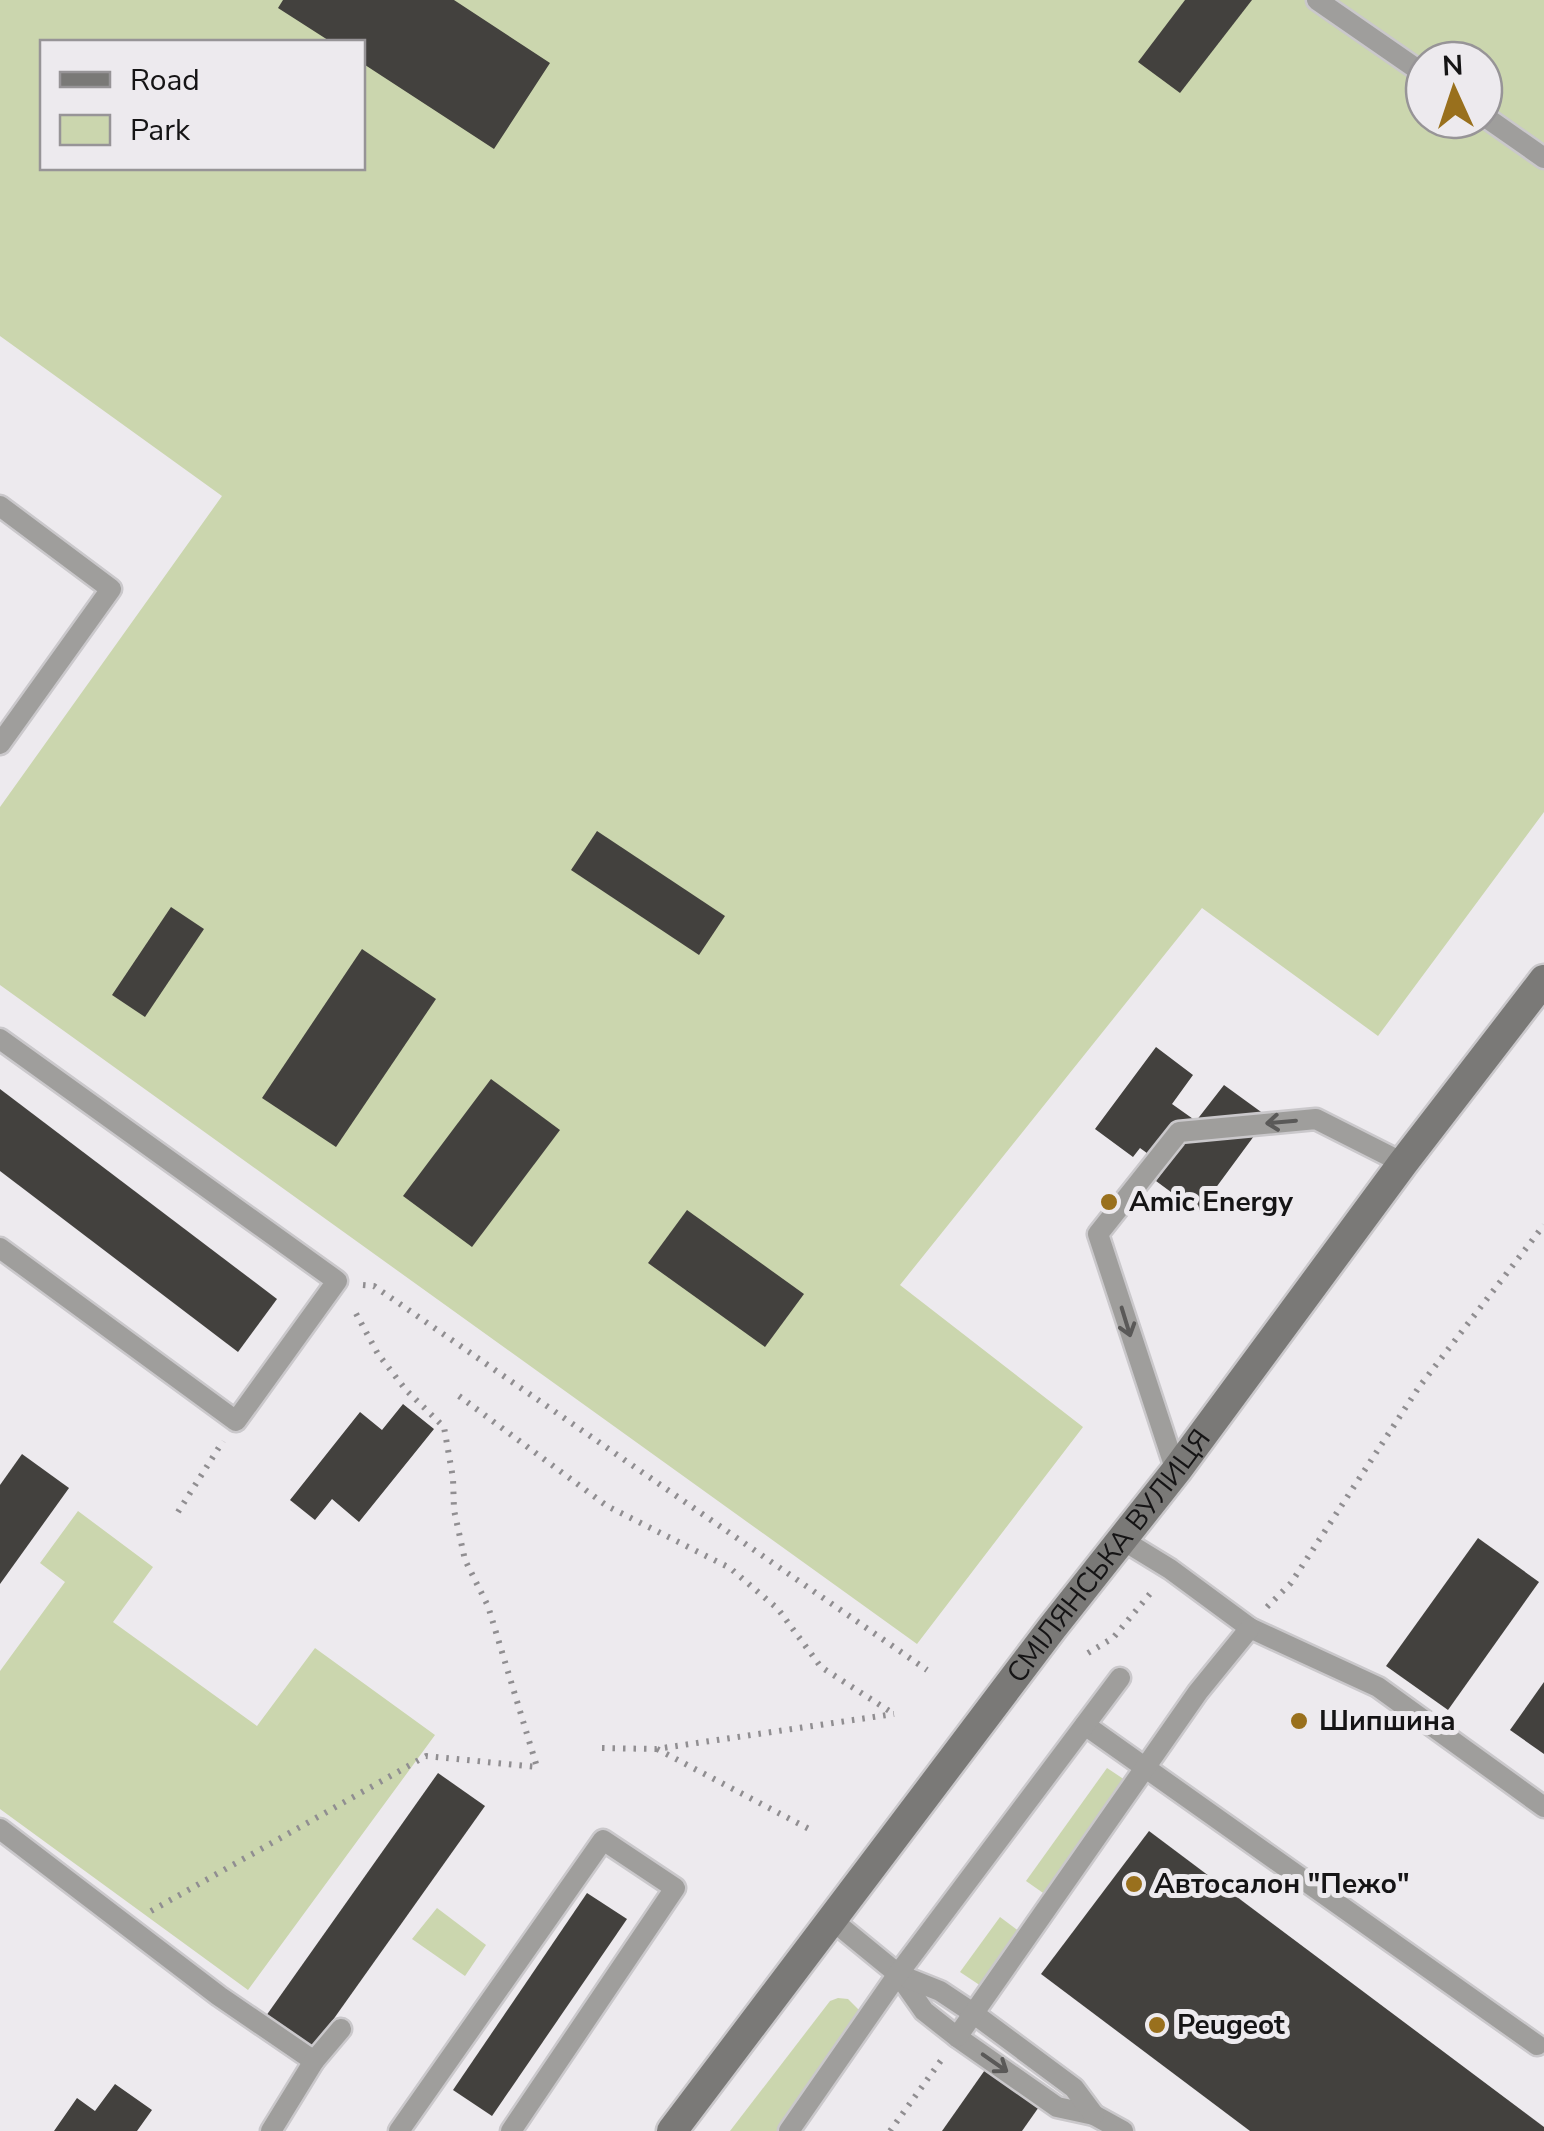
<svg xmlns="http://www.w3.org/2000/svg" width="1544" height="2131" viewBox="0 0 1544 2131" font-family="'Nunito Sans',sans-serif">
  <style>
    .green { fill: #cbd6ae; fill-rule: evenodd }
    .building { fill: #43413e }
    .lines { fill: none; stroke-linecap: round; stroke-linejoin: round }
    .lane-casing { stroke: #cac8cb; stroke-width: 25 }
    .secondary-casing { stroke: #cac8cb; stroke-width: 35 }
    .path { stroke: #908e91; stroke-width: 6; stroke-dasharray: 2.5 8; stroke-linecap: butt }
    .lane { stroke: #9f9e9c; stroke-width: 20 }
    .secondary { stroke: #7a7977; stroke-width: 30 }
    .oneway { stroke: #5a5958 }
    .poi-dot { fill: #99701d; stroke: #edeaee; stroke-width: 4 }
    .labels { text-anchor: middle; dominant-baseline: central; stroke-width: 10; stroke-linejoin: round; paint-order: stroke }
    .poi-label { font-size: 28px; font-weight: bold; fill: #151415; stroke: #edeaee; text-anchor: start }
    .street-label { font-size: 28px; fill: #151415; stroke: #edeaee }
  </style>
  <rect width="100%" height="100%" fill="#edeaee"/>
  <!-- green -->
  <g class="green">
    <path d="M 0,0 L 1544,0 L 1544,812 L 1378,1036 L 1202,908 L 900,1285 L 1083,1427 L 917,1644 L 0,985 L 0,807 L 222,496 L 0,336 ZM 42,42 L 362,42 L 362,168 L 42,168 ZM 1424,60 L 1484,60 L 1484,120 L 1424,120 Z"/>
    <path d="M 78,1511 L 153,1567 L 113,1622 L 257,1726 L 315,1648 L 435,1735 L 248,1990 L 0,1809 L 0,1671 L 65,1582 L 40,1563 Z"/>
    <path d="M 1107,1768 L 1128,1782 L 1046,1895 L 1026,1881 Z"/>
    <path d="M 437,1908 L 486,1945 L 465,1976 L 412,1939 Z"/>
    <path d="M 1000,1917 L 1020,1932 L 981,1986 L 960,1972 Z"/>
    <path d="M 838,1998 L 848,1999 L 861,2012 L 781,2131 L 730,2131 L 830,2001 Z"/>
  </g>
  <!-- building -->
  <g class="building">
    <path d="M 283,0 L 454,0 L 550,63 L 494,149 L 362,63 L 362,42 L 331,42 L 278,8 Z"/>
    <path d="M 1185,0 L 1252,0 L 1180,93 L 1138,62 Z"/>
    <path d="M 597,831 L 725,916 L 699,955 L 571,870 Z"/>
    <path d="M 171,907 L 204,929 L 145,1017 L 112,995 Z"/>
    <path d="M 362,949 L 436,999 L 336,1147 L 262,1098 Z"/>
    <path d="M 1156,1047 L 1193,1075 L 1172,1104 L 1196,1121 L 1224,1085 L 1268,1117 L 1198,1212 L 1156,1181 L 1166,1167 L 1140,1148 L 1133,1157 L 1095,1129 Z"/>
    <path d="M 491,1079 L 560,1130 L 472,1247 L 403,1196 Z"/>
    <path d="M 0,1089 L 277,1299 L 238,1352 L 0,1171 Z"/>
    <path d="M 687,1210 L 804,1294 L 765,1347 L 648,1263 Z"/>
    <path d="M 403,1404 L 434,1429 L 359,1522 L 332,1499 L 315,1520 L 290,1500 L 360,1412 L 382,1430 Z"/>
    <path d="M 22,1454 L 69,1488 L 0,1584 L 0,1485 Z"/>
    <path d="M 1478,1538 L 1539,1582 L 1448,1710 L 1386,1666 Z"/>
    <path d="M 1544,1682 L 1544,1754 L 1510,1730 Z"/>
    <path d="M 438,1773 L 485,1806 L 308,2055 L 261,2023 Z"/>
    <path d="M 1149,1831 L 1544,2127 L 1544,2131 L 1250,2131 L 1041,1974 Z"/>
    <path d="M 587,1893 L 627,1919 L 492,2116 L 453,2090 Z"/>
    <path d="M 987,2067 L 1041,2104 L 1022,2131 L 942,2131 Z"/>
    <path d="M 115,2084 L 152,2110 L 137,2131 L 54,2131 L 77,2098 L 95,2111 Z"/>
  </g>
  <g class="lines">
    <defs>
      <g id="lane">
        <path d="M 1317,0 L 1424,74"/>
        <path d="M 1484,116 L 1544,158"/>
        <path d="M 0,506 L 111,589 L 0,744"/>
        <path d="M 0,1039 L 337,1281 L 236,1421 L 0,1248"/>
        <path d="M 1176,1471 L 1098,1234 L 1179,1132 L 1316,1119 L 1403,1163"/>
        <path d="M 1121,1539 L 1170,1569 L 1250,1628 L 1378,1687 L 1544,1807"/>
        <path d="M 1085,1725 L 1537,2045"/>
        <path d="M 0,1829 L 219,1996 L 314,2061"/>
        <path d="M 832,1920 L 898,1974 L 924,2011 L 957,2037 L 1057,2107 L 1094,2115 L 1123,2131"/>
        <path d="M 900,1975 L 940,1991 L 973,2013 L 1074,2088 L 1094,2115"/>
        <path d="M 957,2037 L 1198,1692 L 1250,1628"/>
        <path d="M 271,2131 L 314,2061 L 341,2029"/>
        <path d="M 399,2131 L 603,1840 L 675,1888 L 511,2131"/>
        <path d="M 789,2131 L 898,1974 L 1120,1678"/>
      </g>
      <g id="secondary">
        <path id="s1" d="M 672,2131 L 1052,1628 L 1176,1471 L 1403,1163 L 1544,980"/>
      </g>
    </defs>
    <!-- lane casing -->
    <use href="#lane" class="lane-casing"/>
    <!-- secondary casing -->
    <use href="#secondary" class="secondary-casing"/>
    <!-- path -->
    <g class="path">
      <path d="M 363,1285 L 374,1286 L 927,1670"/>
      <path d="M 459,1396 L 607,1506 L 730,1568 L 778,1609 L 821,1667 L 894,1714"/>
      <path d="M 178,1512 L 223,1441"/>
      <path d="M 1267,1607 L 1291,1583 L 1419,1387 L 1544,1225"/>
      <path d="M 1088,1653 L 1113,1638 L 1154,1589"/>
      <path d="M 602,1748 L 656,1749 L 894,1714"/>
      <path d="M 657,1749 L 809,1829"/>
      <path d="M 151,1911 L 426,1756 L 537,1767 L 488,1606 L 465,1560 L 454,1510 L 453,1478 L 444,1427 L 406,1390 L 378,1354 L 353,1308"/>
      <path d="M 890,2131 L 942,2059"/>
    </g>
    <!-- lane -->
    <use href="#lane" class="lane"/>
    <!-- secondary -->
    <use href="#secondary" class="secondary"/>
  </g>
  <!-- one-way arrows -->
  <defs><path id="oneway-shaft" d="M-6 0H5M1.5-3L5.5 0L1.5 3" fill="none" stroke-width="1.6" stroke-linecap="round" stroke-linejoin="round" transform="scale(2.5)"/></defs>
  <g class="oneway">
    <use href="#oneway-shaft" transform="translate(1281 1122) rotate(175)"/>
    <use href="#oneway-shaft" transform="translate(1126 1322) rotate(73)"/>
    <use href="#oneway-shaft" transform="translate(995 2063) rotate(35)"/>
  </g>
  <!-- markers -->
  <g class="poi-dot">
    <circle cx="1109" cy="1202" r="10"/>
    <circle cx="1299" cy="1721" r="10"/>
    <circle cx="1134" cy="1884" r="10"/>
    <circle cx="1157" cy="2025" r="10"/>
  </g>
  <g class="labels">
    <!-- poi labels -->
    <g class="poi-label">
      <text x="1129" y="1202">Amic Energy</text>
      <text x="1319" y="1721">Шипшина</text>
      <text x="1154" y="1884">Автосалон "Пежо"</text>
      <text x="1177" y="2025">Peugeot</text>
    </g>
    <!-- street labels -->
    <g class="street-label">
      <text stroke="none"><textPath href="#s1" startOffset="722">СМІЛЯНСЬКА ВУЛИЦЯ</textPath></text>
    </g>
  </g>
  <!-- legend -->
  <rect x="40" y="40" width="325" height="130" fill="#edeaee" stroke="#979497" stroke-width="2.5"/>
  <rect x="60" y="72" width="50" height="15" fill="#7a7977" stroke="#979497" stroke-width="2.5"/>
  <text x="130" y="90" font-size="30" fill="#151415">Road</text>
  <rect x="60" y="115" width="50" height="30" fill="#cbd6ae" stroke="#979497" stroke-width="2.5"/>
  <text x="130" y="140" font-size="30" fill="#151415">Park</text>
  <!-- north arrow -->
  <g transform="translate(1454 90) rotate(357)"><circle r="48" fill="#edeaee" stroke="#979497" stroke-width="2.5"/>
  <path d="M0-8L18 38L0 25L-18 38Z" fill="#99701d"/>
  <text y="-15" font-size="28" font-weight="bold" text-anchor="middle" fill="#151415">N</text>
  </g>
</svg>
